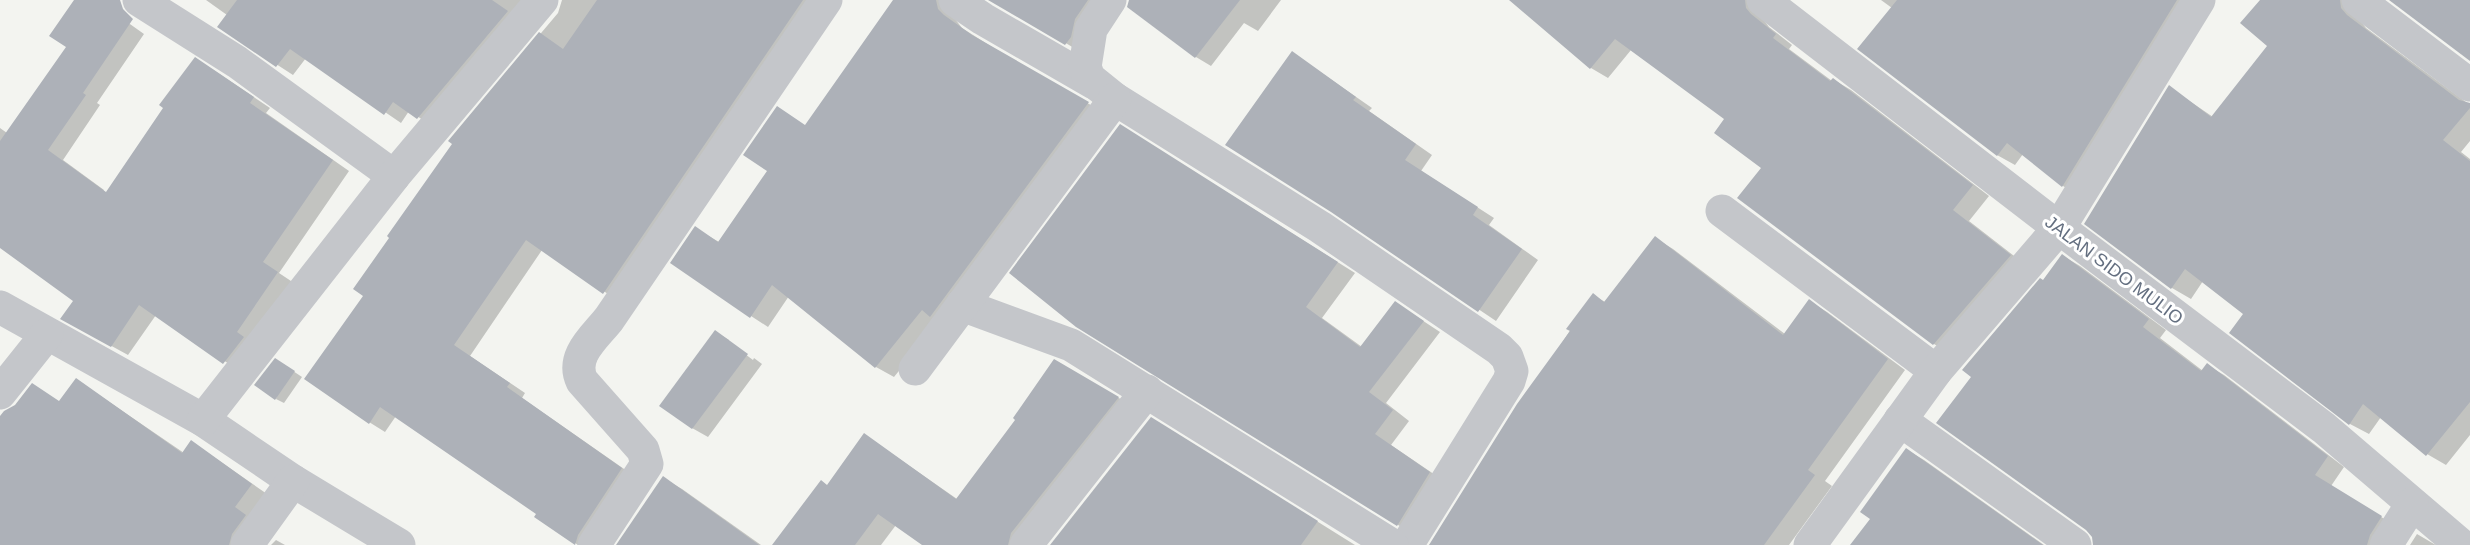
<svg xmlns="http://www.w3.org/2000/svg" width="2470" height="545" viewBox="0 0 2470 545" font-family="Arial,sans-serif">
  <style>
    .shadow { fill: #0003 }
    .building { fill: #adb1b8 }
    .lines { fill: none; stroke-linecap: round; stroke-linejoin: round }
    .minor { stroke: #c4c6ca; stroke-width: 33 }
    .labels { text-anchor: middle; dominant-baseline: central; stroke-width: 6; stroke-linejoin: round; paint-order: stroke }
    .street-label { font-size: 18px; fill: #646f80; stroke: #fff }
  </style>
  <rect width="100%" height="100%" fill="#f3f4f0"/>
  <!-- shadow -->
  <g class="shadow">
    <path d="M 75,0 L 96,0 L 144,34 L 97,103 L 100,105 L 63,160 L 104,190 L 43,275 L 0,247 L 0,128 L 7,133 L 68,47 Z"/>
    <path d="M 206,0 L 541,0 L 434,127 L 409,111 L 401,123 L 306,58 L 293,75 L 219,27 L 227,15 Z"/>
    <path d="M 562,0 L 826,0 L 620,302 L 542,250 L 470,356 L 525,393 L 522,398 L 637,478 L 578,545 L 536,516 L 538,514 L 396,416 L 385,432 L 369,422 L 365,295 L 454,144 L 450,141 L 558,13 Z"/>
    <path d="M 894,0 L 957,0 L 955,19 L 962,28 L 992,47 L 1106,114 L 894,377 L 876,367 L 789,296 L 768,327 L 751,316 L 695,228 L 719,242 L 806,126 Z"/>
    <path d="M 994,0 L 1113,0 L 1084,54 Z"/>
    <path d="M 1130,0 L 1281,0 L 1258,31 L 1244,23 L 1211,66 L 1196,57 L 1128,7 Z"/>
    <path d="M 1511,0 L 1765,0 L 1763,19 L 1769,27 L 1792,45 L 1789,49 L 1832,81 L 1834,80 L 1851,90 L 1989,196 L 1969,221 L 2027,266 L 1951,354 L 1934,344 L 1740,198 L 1763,168 L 1726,119 L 1631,50 L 1608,78 L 1591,68 Z"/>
    <path d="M 1881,0 L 2200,0 L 2080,196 L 2063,186 L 2023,154 L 2015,165 L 1997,155 L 1892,8 Z"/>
    <path d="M 2262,0 L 2361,0 L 2359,19 L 2366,28 L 2470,105 L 2470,141 L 2461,152 L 2470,159 L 2470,435 L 2446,465 L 2427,454 L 2381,417 L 2369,434 L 2350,424 L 2245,314 L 2203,281 L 2191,299 L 2172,288 L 2086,223 L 2169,87 L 2213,117 L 2269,46 Z"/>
    <path d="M 1293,53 L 1372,108 L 1369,111 L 1432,155 L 1421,171 L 1494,218 L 1489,225 L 1538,260 L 1496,321 L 1331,210 Z"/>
    <path d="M 212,69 L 270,108 L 266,113 L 349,171 L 279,273 L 294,283 L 241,372 L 156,315 L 128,355 L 66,321 Z"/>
    <path d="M 1137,136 L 1355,273 L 1322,318 L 1362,347 L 1396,303 L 1440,332 L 1386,403 L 1409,421 L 1391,445 L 1447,483 L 1415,534 L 1398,525 Z"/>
    <path d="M 1655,238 L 1673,249 L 1785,334 L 1809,301 L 1827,312 L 1905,370 L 1825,481 L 1832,486 L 1789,545 L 1431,545 L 1593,295 L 1605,302 Z"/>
    <path d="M 2063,256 L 2080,266 L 2166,330 L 2160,338 L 2203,371 L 2207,365 L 2224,375 L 2344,467 L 2331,486 L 2399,528 L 2389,545 L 2095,545 L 2043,282 Z"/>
    <path d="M 716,332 L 729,340 L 729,342 L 753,360 L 754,358 L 762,364 L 708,437 L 692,428 Z"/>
    <path d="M 1055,361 L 1136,408 L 1029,545 L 924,545 L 896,525 L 881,545 L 774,545 L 822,482 L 828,486 L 865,435 L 957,499 L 1017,419 Z"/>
    <path d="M 284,365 L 302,377 L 284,403 L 276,399 Z"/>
    <path d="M 77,380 L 184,453 L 192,442 L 267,494 L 249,545 L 0,545 L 0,419 L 61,402 Z"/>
    <path d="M 1169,429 L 1355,545 L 1052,545 Z"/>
    <path d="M 1907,450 L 1924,460 L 2044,545 L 1852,545 L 1872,519 Z"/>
    <path d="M 663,478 L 682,489 L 761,545 L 618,545 Z"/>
    <path d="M 2417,534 L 2434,544 L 2436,545 L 2410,545 Z"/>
    <path d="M 276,540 L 285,545 L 271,545 Z"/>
  </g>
  <!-- building -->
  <g class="building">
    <path d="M 74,0 L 120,0 L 123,9 L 133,19 L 83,93 L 86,95 L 48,150 L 106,192 L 163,108 L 159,105 L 195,57 L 254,97 L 250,103 L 333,160 L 263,262 L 278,272 L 237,332 L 244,337 L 223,364 L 139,305 L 111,347 L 60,319 L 73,301 L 0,248 L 0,141 L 66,47 L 49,36 Z"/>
    <path d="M 237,0 L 492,0 L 508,11 L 417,119 L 393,102 L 384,115 L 290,49 L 276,67 L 217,27 Z"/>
    <path d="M 597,0 L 803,0 L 603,294 L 526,240 L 454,345 L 510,383 L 507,387 L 622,468 L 578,535 L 575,545 L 534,517 L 536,514 L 380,407 L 369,424 L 304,379 L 363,296 L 353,289 L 389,238 L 387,236 L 452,144 L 448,141 L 539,32 L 563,49 Z"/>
    <path d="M 893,0 L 936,0 L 938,9 L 944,15 L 972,35 L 1089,102 L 930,317 L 922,310 L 875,368 L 772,285 L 750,318 L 670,263 L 695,226 L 718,242 L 767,171 L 743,155 L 777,106 L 805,125 Z"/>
    <path d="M 988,0 L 1088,0 L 1075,19 L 1071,37 L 1065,45 Z"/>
    <path d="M 1129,0 L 1240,0 L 1195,58 L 1127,7 Z"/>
    <path d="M 1509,0 L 1745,0 L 1746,8 L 1751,14 L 1776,34 L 1773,38 L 1830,81 L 1833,78 L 1973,185 L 1953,210 L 2011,255 L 1933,345 L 1737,198 L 1761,168 L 1714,133 L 1724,119 L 1615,39 L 1590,69 Z"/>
    <path d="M 1897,0 L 2177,0 L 2062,187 L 2007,143 L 1997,156 L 1857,49 Z"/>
    <path d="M 2260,0 L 2340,0 L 2341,8 L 2347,15 L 2459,100 L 2470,103 L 2470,108 L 2443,140 L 2470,161 L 2470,402 L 2426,456 L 2363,404 L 2349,425 L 2229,333 L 2243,314 L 2185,269 L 2171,289 L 2084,224 L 2169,85 L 2211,117 L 2267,46 L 2240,23 Z"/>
    <path d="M 2389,0 L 2470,0 L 2470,61 Z"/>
    <path d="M 1292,51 L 1356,97 L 1353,100 L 1416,144 L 1405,160 L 1478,207 L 1473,215 L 1522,249 L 1478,312 L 1331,212 L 1225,145 Z"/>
    <path d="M 1120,124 L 1338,262 L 1306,307 L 1360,347 L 1395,301 L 1424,321 L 1369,392 L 1393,410 L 1375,434 L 1430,472 L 1397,526 L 1076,327 L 1009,273 Z"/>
    <path d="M 1655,236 L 1783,335 L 1809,299 L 1888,359 L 1808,470 L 1815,475 L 1764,545 L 1429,545 L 1517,404 L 1570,331 L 1566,329 L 1593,293 L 1604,302 Z"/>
    <path d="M 2062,254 L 2149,319 L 2143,327 L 2201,371 L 2207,363 L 2328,456 L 2315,475 L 2382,516 L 2370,535 L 2367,545 L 2093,545 L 2092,537 L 2086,530 L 1936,423 L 1971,377 L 1962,370 L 2040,278 L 2043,280 Z"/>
    <path d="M 715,330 L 748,354 L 692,429 L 659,406 Z"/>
    <path d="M 275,358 L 295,371 L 275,400 L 254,385 Z"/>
    <path d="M 1054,359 L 1119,397 L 1011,533 L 1008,545 L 922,545 L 878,514 L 855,545 L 772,545 L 821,480 L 827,485 L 864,433 L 956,499 L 1015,420 L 1013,418 Z"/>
    <path d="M 76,378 L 182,453 L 191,440 L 252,484 L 235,507 L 246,515 L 232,534 L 229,545 L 0,545 L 0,416 L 4,411 L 15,405 L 32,383 L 59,401 Z"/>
    <path d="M 1151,417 L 1318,521 L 1301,545 L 1050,545 Z"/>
    <path d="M 1906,448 L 2043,545 L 1850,545 L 1870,519 L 1860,512 Z"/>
    <path d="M 663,476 L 759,545 L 616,545 Z"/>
  </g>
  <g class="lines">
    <!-- minor -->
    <g class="minor">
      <path d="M 139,0 L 237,62 L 394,176"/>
      <path d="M 955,0 L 983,19 L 1094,83"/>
      <path d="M 1110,0 L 1091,29 L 1085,67 L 1089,78 L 1115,99 L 1320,227 L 1499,349 L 1507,357 L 1512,371 L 1509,381 L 1407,545"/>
      <path d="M 1763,0 L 2059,228 L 2324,428 L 2461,545"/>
      <path d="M 2358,0 L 2470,85"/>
      <path d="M 1722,211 L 1936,371"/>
      <path d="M 962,305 L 1071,345 L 1392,545"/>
      <path d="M 0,307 L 203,420 L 293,481 L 399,545"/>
      <path d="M 915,369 L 1115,99"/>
      <path d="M 0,393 L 47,334"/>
      <path d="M 203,420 L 394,176 L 542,0"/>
      <path d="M 1900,420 L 2075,545"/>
      <path d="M 247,545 L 293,481"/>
      <path d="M 594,545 L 647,464 L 643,450 L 582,381 C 570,356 595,337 609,319 L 826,0"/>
      <path d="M 1026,545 L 1147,391"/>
      <path d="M 1810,545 L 1936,371 L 2059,228 L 2199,0"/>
      <path d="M 2386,545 L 2412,504"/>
    </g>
  </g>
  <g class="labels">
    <!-- street labels -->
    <g class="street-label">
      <text transform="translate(2114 270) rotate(37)">JALAN SIDO MULIO</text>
    </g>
  </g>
</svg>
